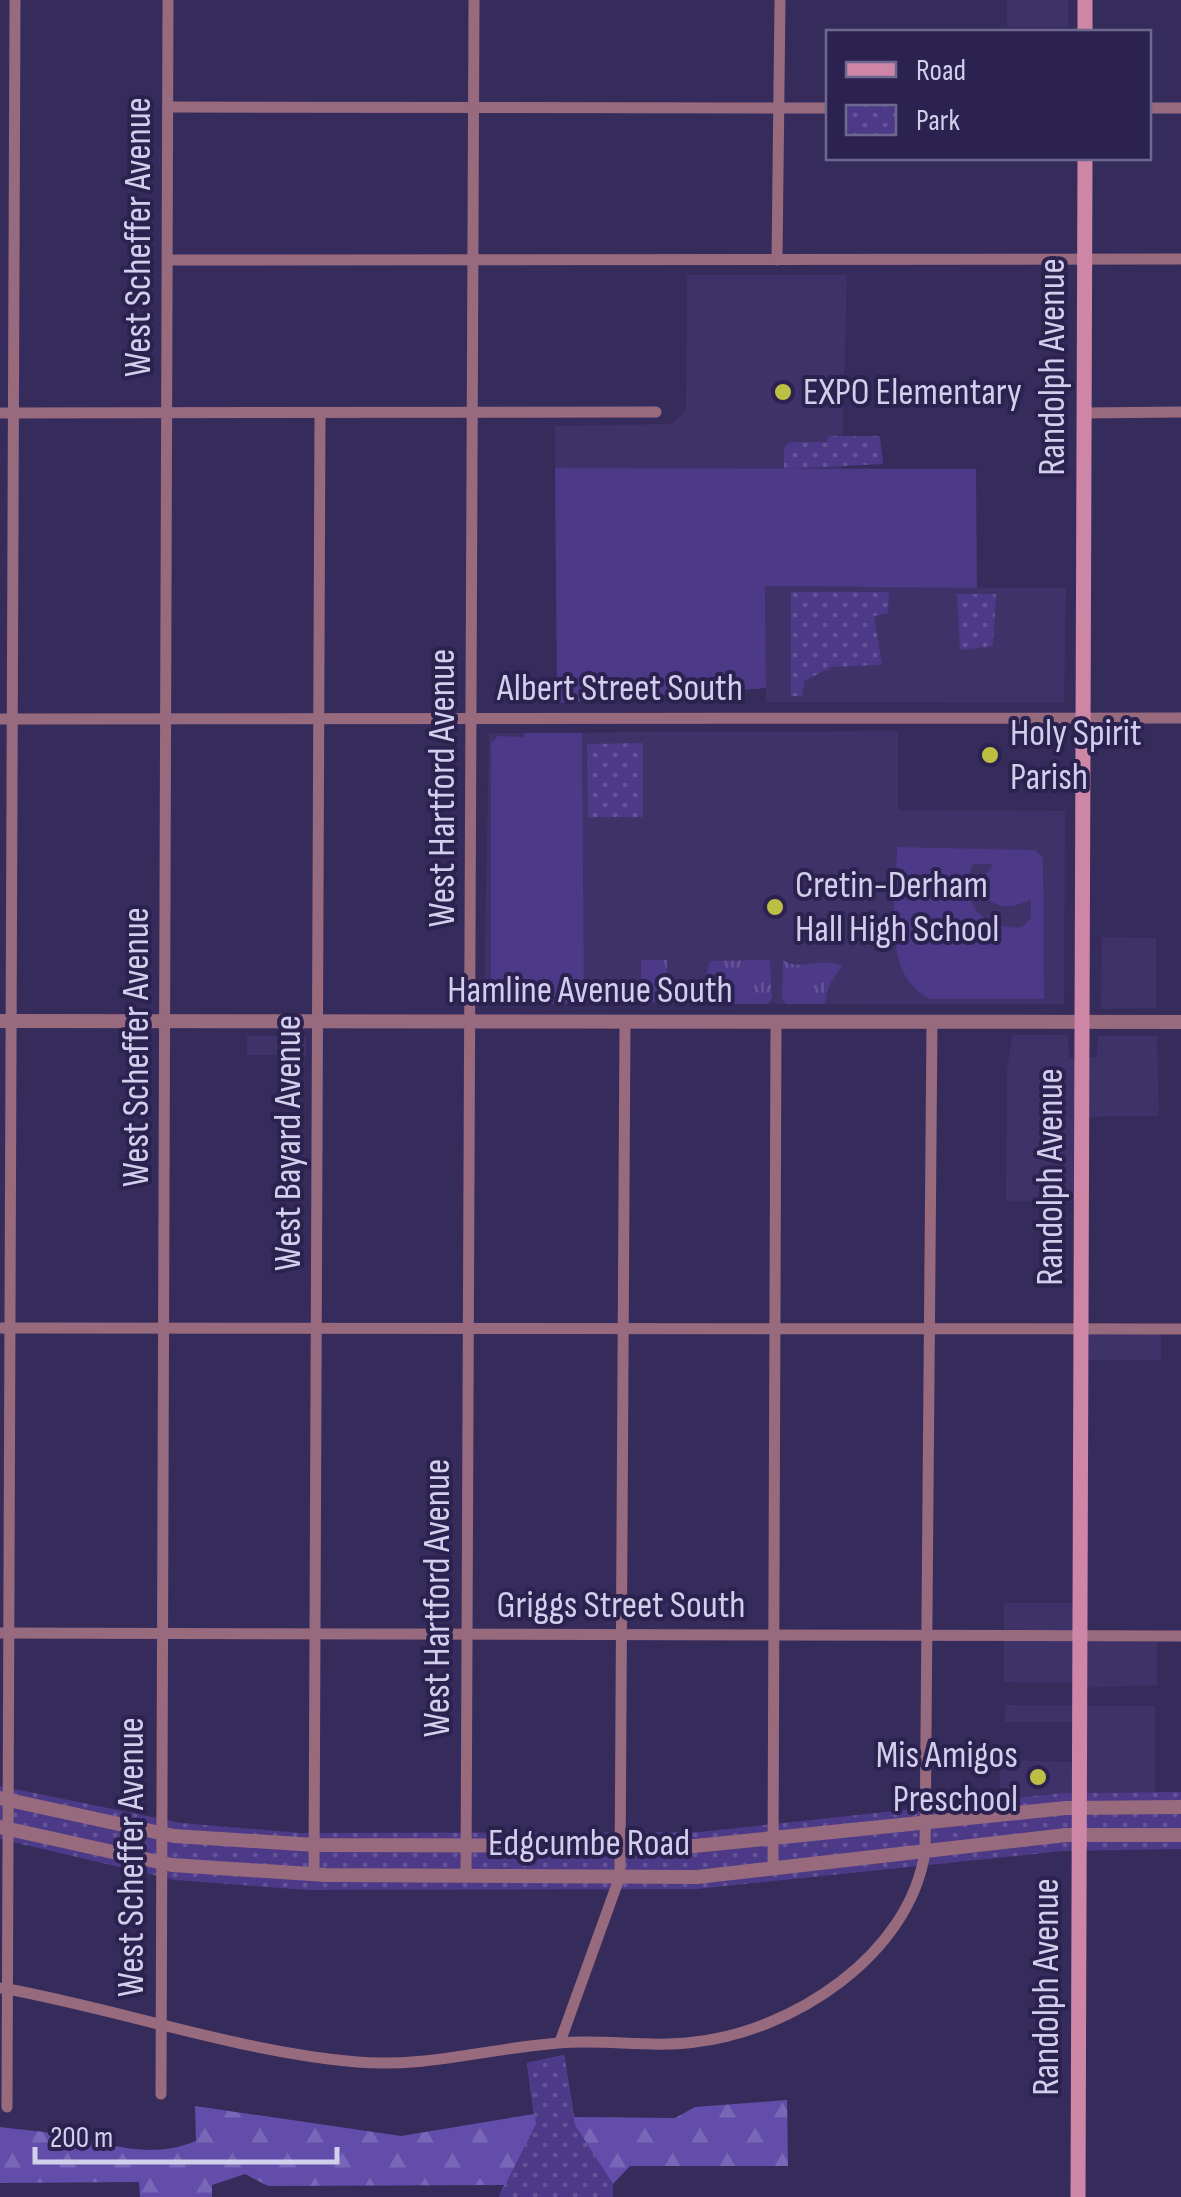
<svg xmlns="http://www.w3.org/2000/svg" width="1181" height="2197" viewBox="0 0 1181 2197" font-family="'Sofia Sans Condensed',sans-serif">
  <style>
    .built { fill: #3e3269 }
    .grass { fill: url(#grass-tufts) }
    .forest { fill: url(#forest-firs) }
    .park { fill: url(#park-dots) }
    .pitch { fill: #4c3987; fill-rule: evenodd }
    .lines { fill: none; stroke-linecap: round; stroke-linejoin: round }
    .minor { stroke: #976a7e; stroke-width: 11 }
    .tertiary { stroke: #976a7e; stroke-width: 14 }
    .secondary { stroke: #ce86a7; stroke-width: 15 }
    .poi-dot { fill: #bcbf44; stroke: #2c2250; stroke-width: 4 }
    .labels { text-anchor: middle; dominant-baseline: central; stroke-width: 8; stroke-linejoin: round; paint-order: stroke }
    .street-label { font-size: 38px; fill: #d2cfec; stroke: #2c2250 }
    .poi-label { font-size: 38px; fill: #d2cfec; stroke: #2c2250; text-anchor: start }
  </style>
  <defs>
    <pattern id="grass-tufts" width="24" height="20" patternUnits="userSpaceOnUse" patternTransform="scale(2.5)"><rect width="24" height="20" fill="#4c3987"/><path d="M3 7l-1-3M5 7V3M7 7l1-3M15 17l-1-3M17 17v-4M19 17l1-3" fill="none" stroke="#655598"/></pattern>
    <pattern id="forest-firs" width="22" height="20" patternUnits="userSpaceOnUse" patternTransform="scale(2.5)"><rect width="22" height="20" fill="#634dab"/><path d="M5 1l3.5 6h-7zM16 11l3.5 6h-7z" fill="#7866b7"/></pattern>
    <pattern id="park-dots" width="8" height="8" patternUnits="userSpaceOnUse" patternTransform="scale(2.5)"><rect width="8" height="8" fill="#4c3987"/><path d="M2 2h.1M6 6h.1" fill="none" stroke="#655598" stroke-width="1.8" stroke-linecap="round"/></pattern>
  </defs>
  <rect width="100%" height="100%" fill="#362c5b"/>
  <!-- built -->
  <g class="built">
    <rect x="1007" y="0" width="61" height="27"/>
    <path d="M 687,275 L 847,275 L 842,469 L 555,468 L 555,426 L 671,424 L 686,411 Z"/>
    <path d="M 765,586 L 1066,588 L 1064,703 L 766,702 Z"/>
    <path d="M 898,731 L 898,810 L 1065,811 L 1064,1004 L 484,1003 L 489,733 Z"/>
    <path d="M 1102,937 L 1156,938 L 1156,1008 L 1101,1009 Z"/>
    <path d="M 1012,1035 L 1068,1035 L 1069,1058 L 1097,1057 L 1098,1036 L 1157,1036 L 1159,1116 L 1081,1117 L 1082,1202 L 1006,1201 L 1007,1071 Z"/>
    <path d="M 306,1036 L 306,1055 L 247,1055 L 247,1036 Z"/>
    <path d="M 1080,1328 L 1161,1329 L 1161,1360 L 1081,1360 Z"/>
    <path d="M 1004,1603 L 1080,1603 L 1080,1635 L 1157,1636 L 1157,1685 L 1077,1688 L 1076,1683 L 1004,1682 Z"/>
    <path d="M 1005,1705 L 1155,1706 L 1155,1792 L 1062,1793 L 1000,1800 L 999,1760 L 1076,1762 L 1077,1722 L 1005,1722 Z"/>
  </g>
  <!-- grass -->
  <g class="grass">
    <path d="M 641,960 L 667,960 L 667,992 L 650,1004 L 633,1004 L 633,987 L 641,985 Z"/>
    <path d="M 770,960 L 772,998 L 768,1004 L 670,1004 L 674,992 L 705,978 L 710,961 Z"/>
    <path d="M 783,960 C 800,972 823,956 842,966 L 828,987 L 825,1004 L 786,1004 L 782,998 Z"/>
  </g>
  <!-- forest -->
  <path class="forest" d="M 564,2055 L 574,2117 L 675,2118 L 695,2107 L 787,2100 L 788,2166 L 630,2166 L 613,2184 L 613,2197 L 499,2197 L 504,2185 L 268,2186 L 245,2174 L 212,2185 L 212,2197 L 140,2197 L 139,2182 L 0,2183 L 0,2127 C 21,2130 43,2131 64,2135 C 111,2144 150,2160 196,2141 L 195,2106 L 401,2136 L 534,2114 L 527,2063 Z"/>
  <!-- park -->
  <g class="park">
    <path d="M 829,436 L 880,436 L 883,464 L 784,469 L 784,449 L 790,442 L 827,442 Z"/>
    <path d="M 791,592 L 889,592 L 888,613 L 874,616 L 882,665 L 832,667 L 804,681 L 802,696 L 791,696 Z"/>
    <path d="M 957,594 L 996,594 L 993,646 L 960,650 Z"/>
    <path d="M 643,743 L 643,817 L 588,817 L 587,744 Z"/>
    <path d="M 0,1786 L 181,1823 L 301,1833 L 700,1832 L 1062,1793 L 1181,1792 L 1181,1849 L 1063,1851 L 697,1889 L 308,1890 L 175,1880 L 0,1839 Z"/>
    <path d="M 564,2055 L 575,2125 L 613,2184 L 613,2197 L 499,2197 L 536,2124 L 527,2063 Z"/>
  </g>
  <!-- pitch -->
  <g class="pitch">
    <path d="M 555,468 L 976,469 L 977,588 L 765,586 L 766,688 L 557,703 Z"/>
    <path d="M 525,733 L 582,733 L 584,1004 L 524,1003 L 523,999 L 497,1000 L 491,994 L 491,743 L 498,736 L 524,737 Z"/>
    <path d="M 897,847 L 1035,850 L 1043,858 L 1044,999 L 930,999 C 879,975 897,894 897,847 ZM 973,864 L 993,864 L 986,875 L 987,899 C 1001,910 1017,907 1031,899 L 1031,918 L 1022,927 C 984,932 955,899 973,864 Z"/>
  </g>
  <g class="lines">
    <!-- minor -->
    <g class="minor">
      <path d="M 168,107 L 828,108"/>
      <path d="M 1148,108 L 1181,108"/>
      <path d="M 168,260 L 1181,259"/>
      <path d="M 777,260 L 780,0"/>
      <path d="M 0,413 L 656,412"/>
      <path d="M 1084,413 L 1181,412"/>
      <path d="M 0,719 L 1181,718"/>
      <path d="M 0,1328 L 1181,1329"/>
      <path d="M 0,1633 L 1181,1636"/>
      <path d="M 773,1867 L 776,1022"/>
      <path d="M 314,1874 L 320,413"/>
      <path d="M 466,1876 L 474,0"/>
      <path d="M 2,1988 C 119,2009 239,2052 357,2062 C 427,2068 490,2048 559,2043 C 604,2039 650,2048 695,2042 C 792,2031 909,1956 925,1852 L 932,1022"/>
      <path d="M 560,2042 L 620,1876 L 625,1022"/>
      <path d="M 161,2094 L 168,0"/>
      <path d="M 7,2107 L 15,0"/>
    </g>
    <!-- tertiary -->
    <g class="tertiary">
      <path d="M 0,1021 L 1181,1022"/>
      <path d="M 0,1798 L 174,1836 L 315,1845 L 695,1846 L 1066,1808 L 1181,1807"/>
      <path d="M 0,1827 L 172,1865 L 326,1875 L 697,1877 L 1066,1835 L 1181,1835"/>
    </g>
    <!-- secondary -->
    <g class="secondary">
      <path d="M 1085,0 L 1085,32"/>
      <path d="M 1078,2197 L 1085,158"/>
    </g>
  </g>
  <!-- markers -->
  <g class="poi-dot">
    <circle cx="783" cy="392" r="10"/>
    <circle cx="990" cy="755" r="10"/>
    <circle cx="775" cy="907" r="10"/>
    <circle cx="1038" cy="1777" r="10"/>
  </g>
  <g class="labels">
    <!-- street labels -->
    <g class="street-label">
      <text transform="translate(138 237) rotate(-90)">West Scheffer Avenue</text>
      <text transform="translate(1052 367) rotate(-90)">Randolph Avenue</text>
      <text x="620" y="688">Albert Street South</text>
      <text transform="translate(442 788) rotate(-90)">West Hartford Avenue</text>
      <text x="590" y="990">Hamline Avenue South</text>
      <text transform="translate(136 1047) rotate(-90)">West Scheffer Avenue</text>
      <text transform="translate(288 1143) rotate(-90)">West Bayard Avenue</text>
      <text transform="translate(1050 1177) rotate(-90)">Randolph Avenue</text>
      <text transform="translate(437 1598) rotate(-90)">West Hartford Avenue</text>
      <text x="621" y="1605">Griggs Street South</text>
      <text x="589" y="1843">Edgcumbe Road</text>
      <text transform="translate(131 1857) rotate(-90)">West Scheffer Avenue</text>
      <text transform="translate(1046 1987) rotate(-90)">Randolph Avenue</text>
    </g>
    <!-- poi labels -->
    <g class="poi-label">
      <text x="803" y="392">EXPO Elementary</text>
      <text x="1010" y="733">Holy Spirit<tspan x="1010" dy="44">Parish</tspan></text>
      <text x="795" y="885">Cretin-Derham<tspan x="795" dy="44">Hall High School</tspan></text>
      <text x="1018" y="1755" text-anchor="end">Mis Amigos<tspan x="1018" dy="44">Preschool</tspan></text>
    </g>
  </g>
  <!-- legend -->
  <rect x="826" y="30" width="325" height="130" fill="#2c2250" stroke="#6e678e" stroke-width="2.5"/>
  <rect x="846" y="62" width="50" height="15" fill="#ce86a7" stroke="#6e678e" stroke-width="2.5"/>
  <text x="916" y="80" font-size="30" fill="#d2cfec">Road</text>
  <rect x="846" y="105" width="50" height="30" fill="url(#park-dots)" stroke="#6e678e" stroke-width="2.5"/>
  <text x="916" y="130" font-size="30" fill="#d2cfec">Park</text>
  <!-- scale -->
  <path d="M35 2147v15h302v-15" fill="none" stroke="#d2cfec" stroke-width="5"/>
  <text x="50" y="2147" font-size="30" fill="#d2cfec" stroke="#2c2250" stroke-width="8" paint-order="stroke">200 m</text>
</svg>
